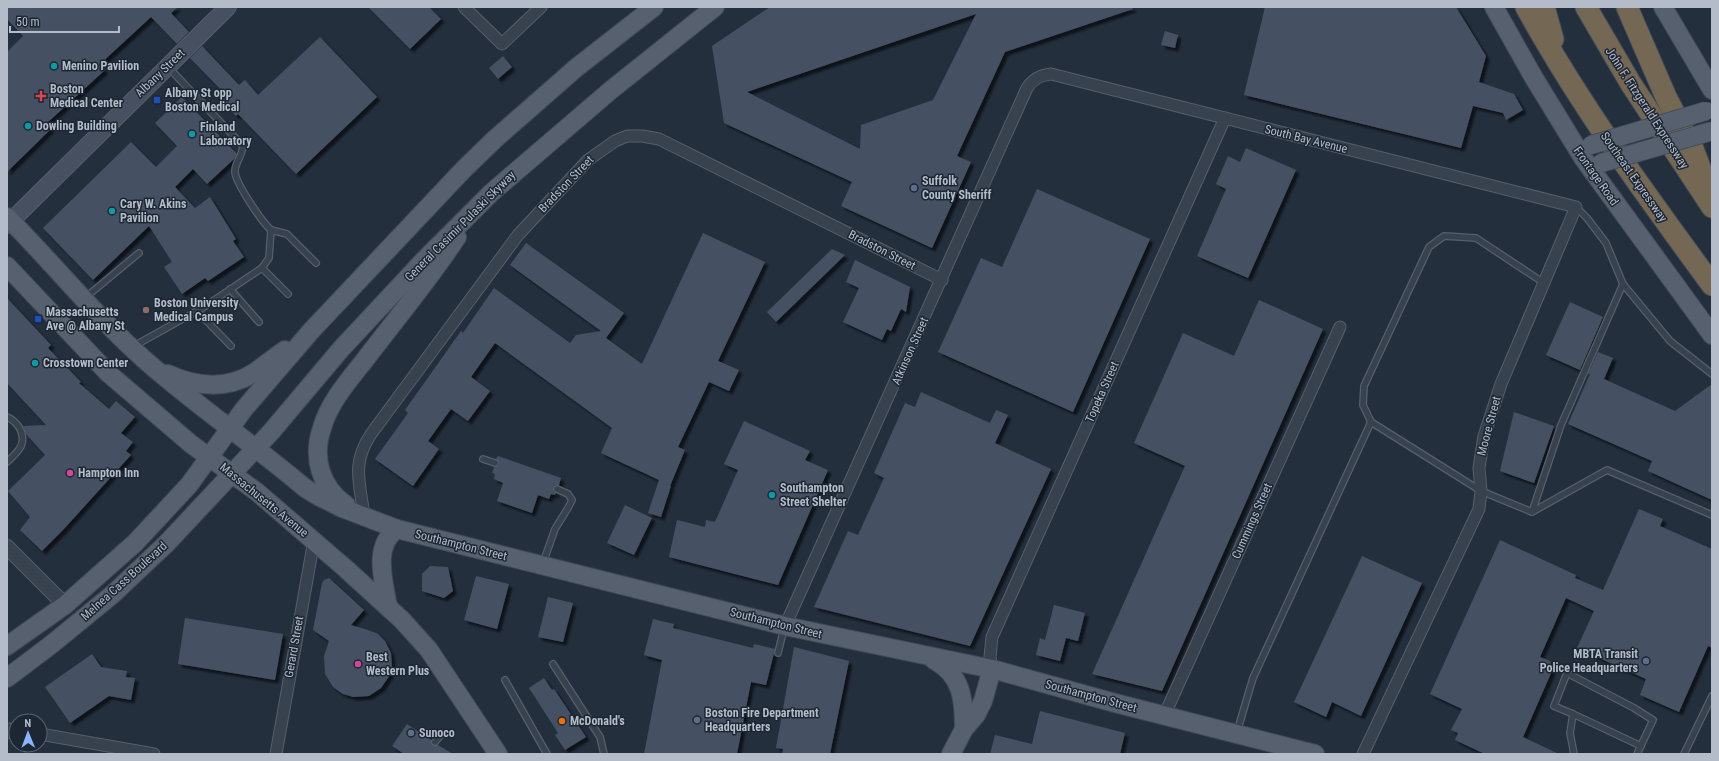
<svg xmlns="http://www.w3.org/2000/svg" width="1719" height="761" viewBox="0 0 1719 761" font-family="'Roboto Condensed',sans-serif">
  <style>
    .building { fill: #455162; fill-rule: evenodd; filter: url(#shadow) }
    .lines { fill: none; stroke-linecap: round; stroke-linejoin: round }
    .service-casing { stroke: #565f6c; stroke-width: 8 }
    .minor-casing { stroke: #565f6c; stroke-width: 13 }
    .tertiary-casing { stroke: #565f6c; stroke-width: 16 }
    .secondary-casing { stroke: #565f6c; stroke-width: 18 }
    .primary-casing { stroke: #414a57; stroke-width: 20 }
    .motorway-casing { stroke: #434c59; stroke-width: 23 }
    .service { stroke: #38414e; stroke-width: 5.5 }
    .minor { stroke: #38414e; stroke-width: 11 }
    .tertiary { stroke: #38414e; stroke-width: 14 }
    .secondary { stroke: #465061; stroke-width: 16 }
    .primary { stroke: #56606e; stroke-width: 18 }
    .motorway { stroke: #746855; stroke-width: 21 }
    .primary-bridge-casing { stroke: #414a57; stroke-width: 20; stroke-linecap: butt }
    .primary-bridge { stroke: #56606e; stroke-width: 18 }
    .culture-dot { fill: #0f9aa8; stroke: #1d2633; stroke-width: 1.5 }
    .health-dot { fill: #e0444e; stroke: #1d2633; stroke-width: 1.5 }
    .transit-dot { fill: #1a4fb4; stroke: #1d2633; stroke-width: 1.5 }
    .service-dot { fill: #5c6f8a; stroke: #1d2633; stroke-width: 1.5 }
    .education-dot { fill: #8d6e63; stroke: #1d2633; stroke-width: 1.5 }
    .hotel-dot { fill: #d1479c; stroke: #1d2633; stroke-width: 1.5 }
    .food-dot { fill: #e8710a; stroke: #1d2633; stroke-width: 1.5 }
    .labels { text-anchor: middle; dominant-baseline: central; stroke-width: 3; stroke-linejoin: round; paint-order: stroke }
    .poi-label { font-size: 12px; font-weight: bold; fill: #b4bcc9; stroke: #1d2633; text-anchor: start }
    .street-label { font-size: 12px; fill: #b4bcc9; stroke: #1d2633 }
  </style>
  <defs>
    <filter id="shadow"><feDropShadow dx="3.5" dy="3.5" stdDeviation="1" flood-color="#0009"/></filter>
  </defs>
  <rect width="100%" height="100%" fill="#242f3e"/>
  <!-- building -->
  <g class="building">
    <path d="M 7,7 L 178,7 L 171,13 L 189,32 L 177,44 L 151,17 L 99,65 L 105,70 L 47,123 L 51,129 L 7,172 L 7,52 L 23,36 L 7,19 Z"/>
    <path d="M 368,7 L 429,7 L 441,19 L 410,49 Z"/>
    <path d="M 770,7 L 1132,7 L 1133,9 L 1005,52 L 957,156 L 971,162 L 932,248 L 841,206 L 852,182 L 724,123 L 712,46 ZM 976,14 L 933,100 L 861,125 L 860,149 L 747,92 Z"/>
    <path d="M 1265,7 L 1456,7 L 1486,56 L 1479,82 L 1514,94 L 1523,110 L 1506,120 L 1503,113 L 1473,106 L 1461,148 L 1244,95 Z"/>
    <path d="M 1165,31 L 1178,35 L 1175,48 L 1161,45 Z"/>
    <path d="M 320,37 L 377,97 L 296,174 L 238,114 L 236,116 L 222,101 L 227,96 L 190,58 L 202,46 L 239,85 L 245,80 L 258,95 Z"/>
    <path d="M 503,56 L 512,67 L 498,79 L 489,68 Z"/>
    <path d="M 182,97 L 237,154 L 234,159 L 207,184 L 193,169 L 175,187 L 195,208 L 210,197 L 236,239 L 233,241 L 244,257 L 208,281 L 205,278 L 182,294 L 164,267 L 172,262 L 149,226 L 93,280 L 43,228 L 131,142 L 156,167 L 177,146 L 155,123 Z"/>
    <path d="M 1246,148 L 1296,170 L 1248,278 L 1197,256 L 1226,189 L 1216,184 L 1228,156 L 1240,162 Z"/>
    <path d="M 1037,189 L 1150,239 L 1073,412 L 938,352 L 981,258 L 1002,267 Z"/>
    <path d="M 703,233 L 765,262 L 718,361 L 739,370 L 729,391 L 709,382 L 678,447 L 685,450 L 670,486 L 671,486 L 661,517 L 648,513 L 659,480 L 601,453 L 612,428 L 495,343 L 471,377 L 490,391 L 468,421 L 451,409 L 428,441 L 439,449 L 413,486 L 375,459 L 408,413 L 405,410 L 461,331 L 463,333 L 494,288 L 570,343 L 576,335 L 601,331 L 510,265 L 526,243 L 624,313 L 606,338 L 642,364 Z"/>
    <path d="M 832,249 L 845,255 L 776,322 L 767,312 Z"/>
    <path d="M 855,260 L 910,287 L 906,312 L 901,309 L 891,331 L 887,329 L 882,340 L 843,322 L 859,288 L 846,282 Z"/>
    <path d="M 7,298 L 51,345 L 48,348 L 81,382 L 79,383 L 109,409 L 116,401 L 135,417 L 121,433 L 133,442 L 126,451 L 131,455 L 63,530 L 42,551 L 20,530 L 30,517 L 8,491 L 45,455 L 26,434 L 23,426 L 46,425 L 7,383 Z"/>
    <path d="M 1259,300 L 1323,329 L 1162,691 L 1092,674 L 1185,466 L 1134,443 L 1183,333 L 1234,356 Z"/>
    <path d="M 1570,302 L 1603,317 L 1580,370 L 1546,355 Z"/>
    <path d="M 1598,352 L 1613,358 L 1604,379 L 1675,411 L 1712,384 L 1712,500 L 1648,471 L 1652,461 L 1568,424 L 1590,374 L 1588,374 Z"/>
    <path d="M 921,392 L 990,423 L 996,410 L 1008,415 L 995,443 L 1051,469 L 970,646 L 814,607 L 848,531 L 858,535 L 884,478 L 874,473 L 905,403 L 915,407 Z"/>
    <path d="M 1514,412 L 1554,426 L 1534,483 L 1500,471 Z"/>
    <path d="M 744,421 L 810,451 L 805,460 L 828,470 L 778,585 L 669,557 L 677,520 L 705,527 L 706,520 L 715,522 L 738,470 L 724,464 Z"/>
    <path d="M 498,456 L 561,478 L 559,485 L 555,485 L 553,488 L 553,491 L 556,493 L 555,495 L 551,494 L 549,499 L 538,495 L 532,513 L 497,501 L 503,483 L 494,479 L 495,474 L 492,473 L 494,467 L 499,465 L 499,462 L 496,459 Z"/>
    <path d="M 625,505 L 652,518 L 634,555 L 607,543 Z"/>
    <path d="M 1639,509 L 1663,519 L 1660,526 L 1712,549 L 1712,648 L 1708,646 L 1679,712 L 1640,695 L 1646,679 L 1577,648 L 1594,611 L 1566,598 L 1540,657 L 1550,661 L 1552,671 L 1523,737 L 1559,754 L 1485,754 L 1455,740 L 1458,733 L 1451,730 L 1462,709 L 1430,694 L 1500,540 L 1576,575 L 1575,578 L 1603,590 Z"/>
    <path d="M 1362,556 L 1422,583 L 1361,716 L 1332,702 L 1326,717 L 1294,702 Z"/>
    <path d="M 430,566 L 448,567 L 453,591 L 444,598 L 422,591 L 422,574 Z"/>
    <path d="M 476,576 L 509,584 L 497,629 L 464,620 Z"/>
    <path d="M 329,578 L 364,610 L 351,625 L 368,630 L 378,634 L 385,641 L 391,653 L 392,666 L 390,675 L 381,688 L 369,696 L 353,697 L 343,694 L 333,687 L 325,674 L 324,656 L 329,641 L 313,630 L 322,583 L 324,580 Z"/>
    <path d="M 548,597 L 573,603 L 563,642 L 538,637 Z"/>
    <path d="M 1054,605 L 1085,613 L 1078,641 L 1066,638 L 1060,661 L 1036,655 L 1040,638 L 1045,640 Z"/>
    <path d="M 185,618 L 283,634 L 275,680 L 178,664 Z"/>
    <path d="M 653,619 L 674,624 L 673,628 L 753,648 L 754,644 L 775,649 L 766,685 L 751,682 L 737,754 L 644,754 L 662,660 L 644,655 Z"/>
    <path d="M 794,647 L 849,661 L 830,754 L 782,754 L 783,749 L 776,748 Z"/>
    <path d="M 92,654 L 101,667 L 127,671 L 126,677 L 135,678 L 131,700 L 109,696 L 70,723 L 45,687 Z"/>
    <path d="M 544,678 L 552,690 L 554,689 L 586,737 L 565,750 L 555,735 L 558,733 L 529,688 Z"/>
    <path d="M 1040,711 L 1125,733 L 1120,754 L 990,754 L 995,735 L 1032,744 Z"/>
    <path d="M 407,724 L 431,740 L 433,745 L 438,745 L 453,754 L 404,754 L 392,746 Z"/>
  </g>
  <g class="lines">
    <defs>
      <g id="service">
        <path d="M 1576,207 L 1587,218 L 1606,243 L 1623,284 L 1670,341 L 1712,374"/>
        <path d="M 271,230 L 287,234 L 316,263"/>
        <path d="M 262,268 L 288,294"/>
        <path d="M 1544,283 L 1476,238 L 1444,236 L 1429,247 L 1364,386 L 1363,405 L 1371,422 L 1481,491 L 1532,512 L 1607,470 L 1712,515"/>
        <path d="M 230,289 L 259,322"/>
        <path d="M 86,297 L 139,253"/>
        <path d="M 197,311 L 231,346"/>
        <path d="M 134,346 L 204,307 L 262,268 L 269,258 L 271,230 C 262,222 236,184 235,172 C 234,164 242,157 243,146 L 169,68"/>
        <path d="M 7,417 C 12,419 16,423 19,427 C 28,443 19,451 7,462"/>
        <path d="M 483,459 L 495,463"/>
        <path d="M 1532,512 L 1561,425 L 1623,284"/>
        <path d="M 543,563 L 555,529 L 568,508 L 572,500 L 568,494 L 557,489"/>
        <path d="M 778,653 L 784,628"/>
        <path d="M 553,664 L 600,737 L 604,754"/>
        <path d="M 505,680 L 547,754"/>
        <path d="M 1573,714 L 1641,746"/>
        <path d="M 1237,732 L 1253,678 L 1371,422"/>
        <path d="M 435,742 L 440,736"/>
        <path d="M 1574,754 L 1570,733 L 1573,714 L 1554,706 L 1567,673 L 1634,708 L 1653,720 L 1637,754"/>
        <path d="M 1684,754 L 1712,696"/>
      </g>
      <g id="minor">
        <path d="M 464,7 L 502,44 L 541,7"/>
        <path d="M 364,516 C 360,483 351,464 371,434 L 518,235 L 588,160 L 615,141 L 627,136 L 642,136 L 659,139 L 942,280"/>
        <path d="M 785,626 L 1027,88 C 1033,79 1040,75 1051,74 L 1576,207 L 1501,384 L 1484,436 L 1479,468 L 1481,491 L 1479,509 L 1363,754"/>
        <path d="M 992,669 L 990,657 L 992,637 L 1225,118"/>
        <path d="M 1164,716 L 1340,327"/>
        <path d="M 7,733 L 8,729 L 16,730"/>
        <path d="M 40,734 L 154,754"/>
        <path d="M 276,754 L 314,540"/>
      </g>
      <path id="tertiary" d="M 7,547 L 65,605"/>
      <path id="secondary" d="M 7,225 L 228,7"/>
      <g id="primary">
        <path d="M 1494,7 L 1534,78 L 1583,158 L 1712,335"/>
        <path d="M 1663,7 L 1712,90"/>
        <path d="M 7,217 C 54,264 96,317 146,361 C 197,406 253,444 305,488 L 318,496 L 342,508 L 397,529 L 785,626 L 992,669 L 1115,703 L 1315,754"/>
        <path d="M 7,266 L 108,373 L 191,444 L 257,492 L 345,568 L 402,620 L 429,650 L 498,754"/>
        <path d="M 168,374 C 196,387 228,390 255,372 C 265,365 275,357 285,350"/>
        <path d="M 346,505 C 320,487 312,457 322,428 C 329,403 348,381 364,361 C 395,320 429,280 457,237"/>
        <path d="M 388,607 C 384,582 372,546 397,529"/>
        <path d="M 7,646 L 65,605 L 135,543 L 189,485 L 244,409 L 311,331 L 464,169 L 495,139 L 576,68 L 654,7"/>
        <path d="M 934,660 C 962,675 964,699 964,729"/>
        <path d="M 7,678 L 52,644 L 113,594 L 166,544 L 271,432 L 341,349 L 425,259 L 491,193 L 611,90 L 715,7"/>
        <path d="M 951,754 L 964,729 L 976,715 L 983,701 L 992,669"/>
      </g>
      <g id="motorway">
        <path d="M 1526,7 C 1580,105 1646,195 1712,285"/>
        <path d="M 1544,7 L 1553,39"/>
        <path d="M 1586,7 L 1631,84 L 1712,207"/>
        <path d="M 1627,7 L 1666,97 L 1693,149 L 1705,181"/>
      </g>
    </defs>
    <!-- service casing -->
    <use href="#service" class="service-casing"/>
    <!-- minor casing -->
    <use href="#minor" class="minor-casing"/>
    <!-- tertiary casing -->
    <use href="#tertiary" class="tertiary-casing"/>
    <!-- secondary casing -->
    <use href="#secondary" class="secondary-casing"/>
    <!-- primary casing -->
    <use href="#primary" class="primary-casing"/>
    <!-- motorway casing -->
    <use href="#motorway" class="motorway-casing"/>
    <!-- service -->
    <use href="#service" class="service"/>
    <!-- minor -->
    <use href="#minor" class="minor"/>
    <!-- tertiary -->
    <use href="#tertiary" class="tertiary"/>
    <!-- secondary -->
    <use href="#secondary" class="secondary"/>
    <!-- primary -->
    <use href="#primary" class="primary"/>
    <!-- motorway -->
    <use href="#motorway" class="motorway"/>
    <defs>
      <g id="primary-bridge">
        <path d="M 1591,145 L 1706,111"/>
        <path d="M 1601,163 L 1712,131"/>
      </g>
    </defs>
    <!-- primary-bridge casing -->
    <use href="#primary-bridge" class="primary-bridge-casing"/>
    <!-- primary-bridge -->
    <use href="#primary-bridge" class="primary-bridge"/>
  </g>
  <!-- markers -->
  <g class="culture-dot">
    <circle cx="54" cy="66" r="4"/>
    <circle cx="28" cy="126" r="4"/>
    <circle cx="192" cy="134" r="4"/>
    <circle cx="112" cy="211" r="4"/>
    <circle cx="35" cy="363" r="4"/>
    <circle cx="772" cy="495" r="4"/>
  </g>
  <path class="health-dot" d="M39 90h4v4h4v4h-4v4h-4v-4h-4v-4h4z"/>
  <g class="transit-dot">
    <rect x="153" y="96" width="8" height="8" rx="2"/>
    <rect x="34" y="315" width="8" height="8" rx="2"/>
  </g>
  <g class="service-dot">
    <circle cx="914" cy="188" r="4"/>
    <circle cx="1646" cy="661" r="4"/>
    <circle cx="697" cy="720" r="4"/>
    <circle cx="411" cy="733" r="4"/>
  </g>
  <circle class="education-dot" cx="146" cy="310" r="4"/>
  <g class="hotel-dot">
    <circle cx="70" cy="473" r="4"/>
    <circle cx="358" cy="664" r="4"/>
  </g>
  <circle class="food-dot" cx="562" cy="721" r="4"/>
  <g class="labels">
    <!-- poi labels -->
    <g class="poi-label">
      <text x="62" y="66">Menino Pavilion</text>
      <text x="50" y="89">Boston<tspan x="50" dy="14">Medical Center</tspan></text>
      <text x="165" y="93">Albany St opp<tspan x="165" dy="14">Boston Medical</tspan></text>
      <text x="36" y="126">Dowling Building</text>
      <text x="200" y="127">Finland<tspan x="200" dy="14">Laboratory</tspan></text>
      <text x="922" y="181">Suffolk<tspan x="922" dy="14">County Sheriff</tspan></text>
      <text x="120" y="204">Cary W. Akins<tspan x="120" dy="14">Pavilion</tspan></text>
      <text x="154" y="303">Boston University<tspan x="154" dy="14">Medical Campus</tspan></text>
      <text x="46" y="312">Massachusetts<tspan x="46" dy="14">Ave @ Albany St</tspan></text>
      <text x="43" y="363">Crosstown Center</text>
      <text x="78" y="473">Hampton Inn</text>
      <text x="780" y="488">Southampton<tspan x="780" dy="14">Street Shelter</tspan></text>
      <text x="1638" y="654" text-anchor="end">MBTA Transit<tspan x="1638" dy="14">Police Headquarters</tspan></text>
      <text x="366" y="657">Best<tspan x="366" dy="14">Western Plus</tspan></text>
      <text x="705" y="713">Boston Fire Department<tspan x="705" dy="14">Headquarters</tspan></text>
      <text x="570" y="721">McDonald's</text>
      <text x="419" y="733">Sunoco</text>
    </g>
    <!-- street labels -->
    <g class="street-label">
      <text transform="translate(160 73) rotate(-44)">Albany Street</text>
      <text transform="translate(1647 108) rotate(57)">John F. Fitzgerald Expressway</text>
      <text transform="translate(1306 139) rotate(14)">South Bay Avenue</text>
      <text transform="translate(1596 176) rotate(55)">Frontage Road</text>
      <text transform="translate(1634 177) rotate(55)">Southeast Expressway</text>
      <text transform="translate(566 184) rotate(-46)">Bradston Street</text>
      <text transform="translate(460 226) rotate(-45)">General Casimir Pulaski Skyway</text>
      <text transform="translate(882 250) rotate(27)">Bradston Street</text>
      <text transform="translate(910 351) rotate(-66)">Atkinson Street</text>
      <text transform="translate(1102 392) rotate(-66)">Topeka Street</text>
      <text transform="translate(1489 426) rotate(-75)">Moore Street</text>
      <text transform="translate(264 500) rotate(39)">Massachusetts Avenue</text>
      <text transform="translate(1252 521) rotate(-66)">Cummings Street</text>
      <text transform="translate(461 545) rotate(14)">Southampton Street</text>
      <text transform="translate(124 581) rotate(-42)">Melnea Cass Boulevard</text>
      <text transform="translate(776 623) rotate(14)">Southampton Street</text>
      <text transform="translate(294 647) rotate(-80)">Gerard Street</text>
      <text transform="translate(1091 696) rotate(15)">Southampton Street</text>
    </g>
  </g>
  <!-- border -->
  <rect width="1719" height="761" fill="none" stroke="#b4bcc9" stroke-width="16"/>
  <!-- north arrow -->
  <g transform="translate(28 733) rotate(359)"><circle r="19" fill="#1d2633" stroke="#59626f"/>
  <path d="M0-3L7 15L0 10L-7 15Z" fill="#8ab4f8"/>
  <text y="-6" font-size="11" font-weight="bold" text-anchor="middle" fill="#b4bcc9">N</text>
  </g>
  <!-- scale -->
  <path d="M10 26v6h109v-6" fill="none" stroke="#b4bcc9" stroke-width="2"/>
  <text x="16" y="26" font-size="12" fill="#b4bcc9" stroke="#1d2633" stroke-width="3" paint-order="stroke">50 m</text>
</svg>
